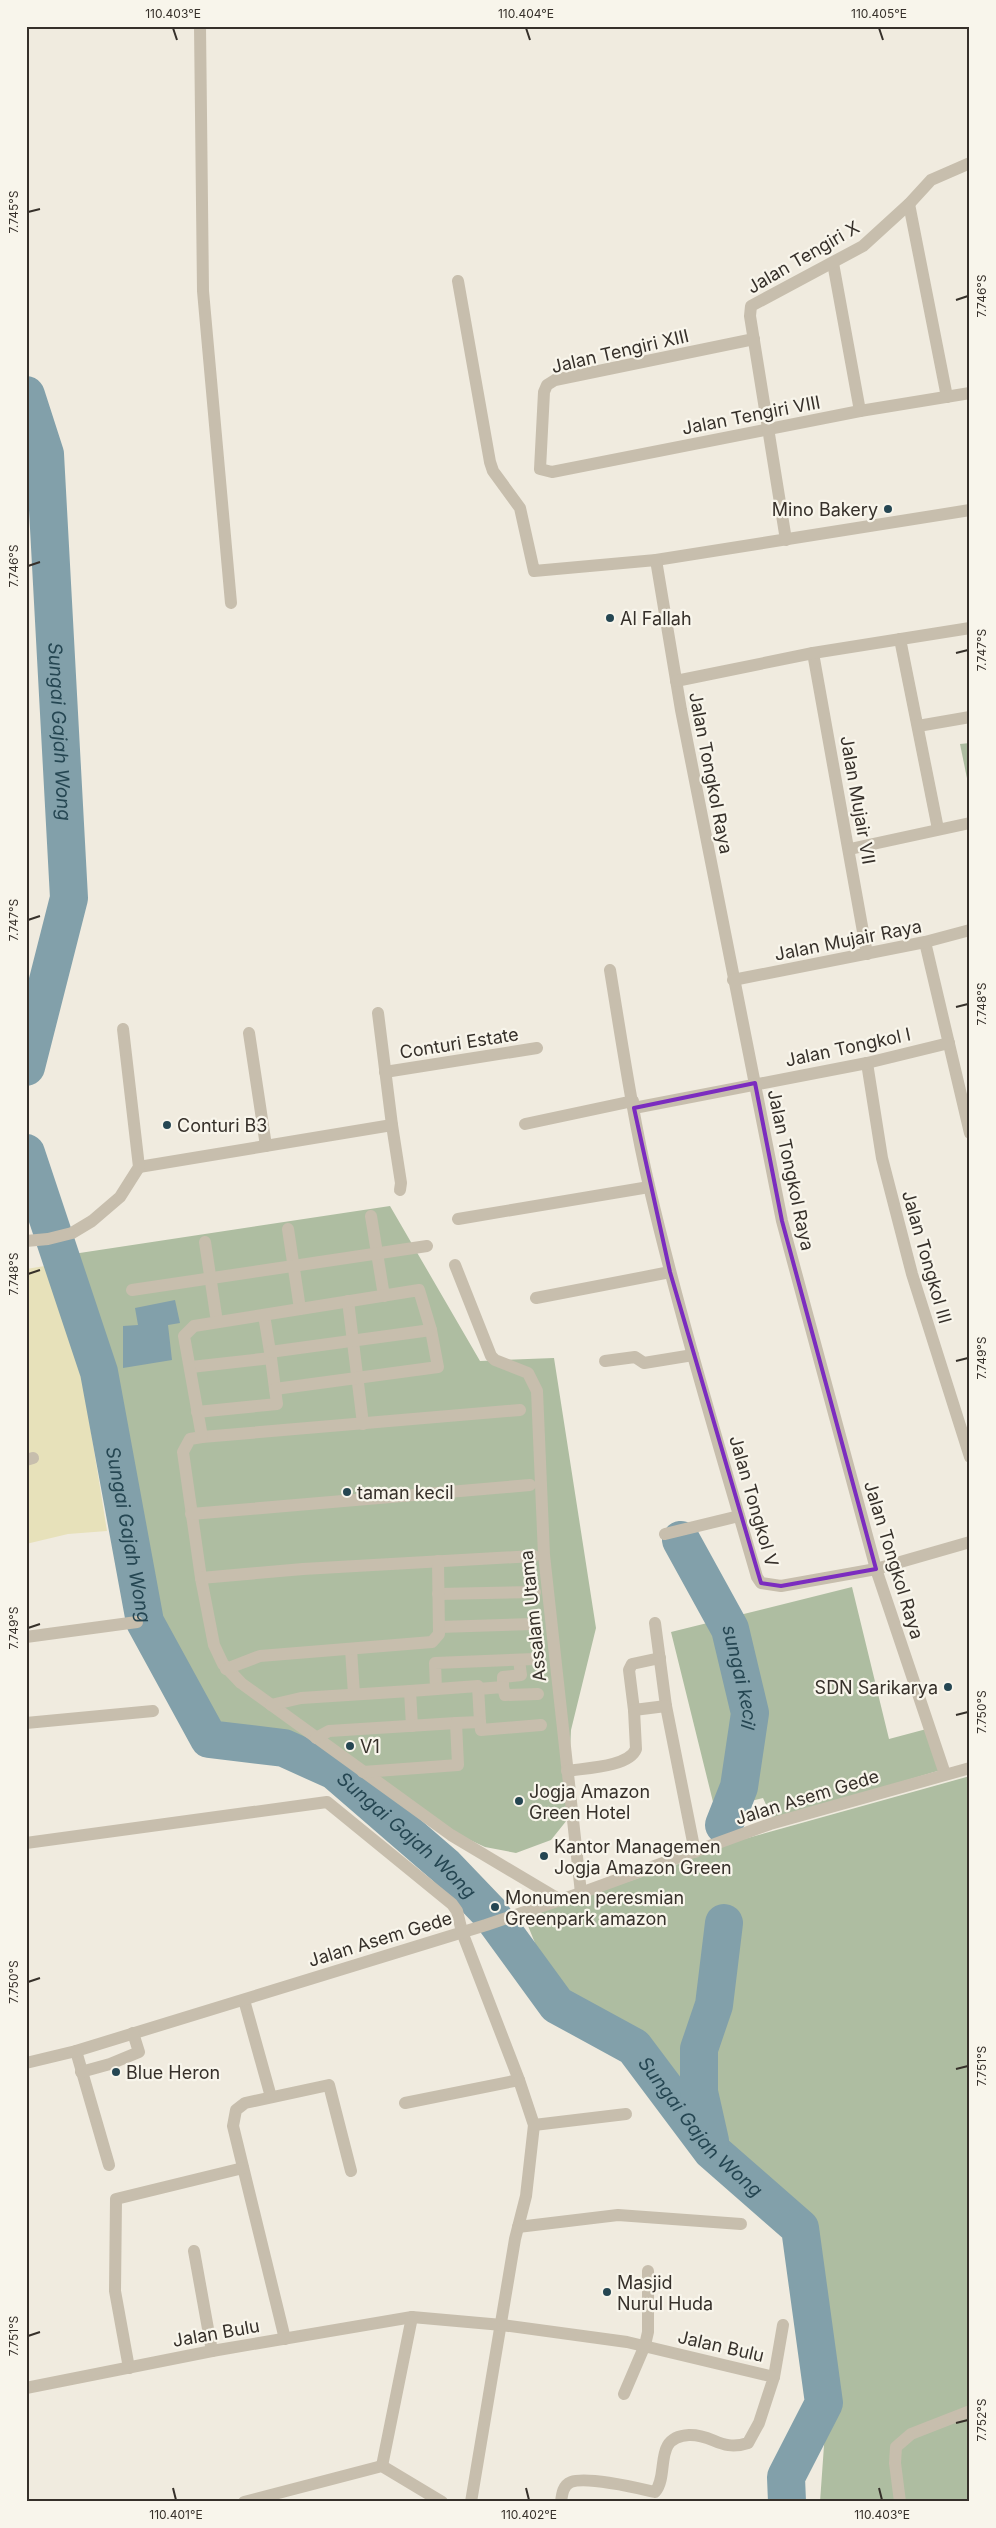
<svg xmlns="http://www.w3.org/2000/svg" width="996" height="2528" viewBox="0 0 996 2528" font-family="Inter,sans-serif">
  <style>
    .green { fill: #aebda1 }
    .sand { fill: #e7e1ba }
    .water { fill: #82a0aa }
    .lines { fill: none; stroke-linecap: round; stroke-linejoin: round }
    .river { stroke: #82a0aa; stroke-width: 38 }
    .minor { stroke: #c7bead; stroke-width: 12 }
    .marked { fill: none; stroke: #7b2cbf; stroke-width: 4; stroke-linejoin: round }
    .ticks { fill: none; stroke: #36302a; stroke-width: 2 }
    .poi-dot { fill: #254652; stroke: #f8f5eb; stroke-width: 2 }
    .labels { text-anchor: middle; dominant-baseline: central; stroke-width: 4.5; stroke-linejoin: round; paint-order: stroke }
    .street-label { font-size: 18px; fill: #36302a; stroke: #f8f5eb }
    .poi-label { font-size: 18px; fill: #36302a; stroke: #f8f5eb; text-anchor: start }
    .water-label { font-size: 19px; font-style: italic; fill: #254652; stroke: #f8f5eb }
    .neatline { fill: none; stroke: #36302a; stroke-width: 2 }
    .ticks-label { font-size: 12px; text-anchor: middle; fill: #36302a }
  </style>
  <rect width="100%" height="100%" fill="#f0ebdf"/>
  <!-- green -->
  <g class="green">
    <path d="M 970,743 L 970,793 L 960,744 Z"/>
    <path d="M 390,1206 L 480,1361 L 554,1358 L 596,1628 L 571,1730 L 567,1820 L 551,1840 L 516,1853 L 485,1847 L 379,1798 L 336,1770 L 284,1747 L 209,1739 L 145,1622 L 73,1254 Z"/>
    <path d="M 852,1587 L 889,1739 L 934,1727 L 941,1770 L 773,1820 L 763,1798 L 715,1810 L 671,1632 Z"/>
    <path d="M 970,1776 L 970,2502 L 820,2502 L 827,2403 L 812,2220 L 712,2151 L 635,2045 L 559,2002 L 524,1916 L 666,1869 L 726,1844 Z"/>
  </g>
  <!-- sand -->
  <path class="sand" d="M 64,1263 L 107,1531 L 68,1534 L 26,1544 L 26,1269 Z"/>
  <!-- water -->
  <path class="water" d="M 175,1300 L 180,1323 L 168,1325 L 172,1360 L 123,1368 L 123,1326 L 138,1325 L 135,1308 Z"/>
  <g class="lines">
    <!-- river -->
    <g class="river">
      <path id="s1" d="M 26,395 L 45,454 L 69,898 L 26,1067"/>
      <path id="s2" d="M 26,1153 L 99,1372 L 145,1622 L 209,1739 L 284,1748 L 335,1771 L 445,1866 L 490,1913 L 557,2005 L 634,2047 L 712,2151 L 800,2228 L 824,2403 L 786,2477 L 787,2502"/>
      <path id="s3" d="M 681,1540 L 730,1629 L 750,1713 L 739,1787 L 724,1825"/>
      <path d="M 710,2141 L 699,2092 L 699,2049 L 714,2005 L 724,1923"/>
    </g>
    <!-- minor -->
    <g class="minor">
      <path d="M 200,26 L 203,291 L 231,603"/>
      <path d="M 909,204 L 947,397"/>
      <path d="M 833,263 L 860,411"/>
      <path d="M 458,281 L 490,462 L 493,471 L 520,508 L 534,571 L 656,560 L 970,510"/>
      <path d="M 754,339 L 555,380 L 547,385 L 544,392 L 540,469 L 552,472 L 860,411 L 970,393"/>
      <path d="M 786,540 L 750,316 L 751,306 L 863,246 L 909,204 L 931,180 L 970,163"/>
      <path d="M 656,560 L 681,710 L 782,1221 L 876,1569 L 945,1774"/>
      <path d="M 900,639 L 938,829"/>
      <path d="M 813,653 L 867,954"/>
      <path d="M 676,681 L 813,653 L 970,628"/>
      <path d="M 918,726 L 970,717"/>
      <path d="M 850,849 L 970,823"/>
      <path d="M 925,942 L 970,1133"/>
      <path d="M 610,970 C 622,1043 633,1118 650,1190 C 681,1321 720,1449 757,1577 L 761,1583 L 781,1586 L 876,1569 L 970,1542"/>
      <path d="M 733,980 L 925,942 L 970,930"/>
      <path d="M 249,1033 L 266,1146"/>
      <path d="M 867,1063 L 882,1158 L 912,1274 L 970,1457"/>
      <path d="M 385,1072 L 537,1048"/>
      <path d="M 634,1108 L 867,1063 L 949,1043"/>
      <path d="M 525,1124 L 633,1101"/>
      <path d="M 392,1125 L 401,1183 L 400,1190"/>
      <path d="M 139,1167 L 392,1125 L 378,1013"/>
      <path d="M 371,1216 L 384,1296"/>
      <path d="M 458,1219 L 649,1187"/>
      <path d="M 288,1229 L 300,1309"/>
      <path d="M 26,1241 L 48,1239 L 72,1233 L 92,1221 L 120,1197 L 139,1167 L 123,1029"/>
      <path d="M 205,1242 L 217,1322"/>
      <path d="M 455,1265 L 491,1356 L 495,1360 L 528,1373 L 537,1391 L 544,1555 L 581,1893"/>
      <path d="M 132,1290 L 427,1246"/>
      <path d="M 536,1298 L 670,1272"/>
      <path d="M 348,1301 L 363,1424"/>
      <path d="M 264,1315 L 271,1358"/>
      <path d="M 605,1361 L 635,1357 L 644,1363 L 693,1355"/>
      <path d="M 191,1367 L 271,1358 L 275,1389"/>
      <path d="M 520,1410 L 202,1437 L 190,1439 L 183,1452 L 201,1578 L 214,1645 L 223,1664 L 241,1683 L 451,1835 L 560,1900"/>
      <path d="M 197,1412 L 277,1404 L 275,1389 L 438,1367 L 431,1330"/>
      <path d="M 202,1437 L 184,1336 L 194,1326 L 419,1290 L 431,1330 L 270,1352"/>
      <path d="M 26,1460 L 33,1458"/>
      <path d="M 191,1514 L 530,1485"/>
      <path d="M 665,1534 L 739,1516"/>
      <path d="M 201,1578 L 303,1569 L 534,1556"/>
      <path d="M 438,1594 L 535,1592"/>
      <path d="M 655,1623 L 666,1706 L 695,1852"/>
      <path d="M 439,1627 L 533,1624"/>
      <path d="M 26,1637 L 137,1622"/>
      <path d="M 351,1649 L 354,1694"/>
      <path d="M 660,1658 L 632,1664 L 629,1670 L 634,1710 L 666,1706"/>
      <path d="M 226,1669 L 260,1656 L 432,1642 L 439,1634 L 438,1561"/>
      <path d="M 503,1687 L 503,1677 L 521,1675 L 519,1660"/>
      <path d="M 436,1689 L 435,1663 L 535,1659"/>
      <path d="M 478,1689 L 503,1687 L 505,1695 L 538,1694"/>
      <path d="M 410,1691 L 478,1686 L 480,1722"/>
      <path d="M 271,1705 L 301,1698 L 410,1691 L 412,1726"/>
      <path d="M 26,1723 L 153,1711"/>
      <path d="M 316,1738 L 329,1731 L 456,1723"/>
      <path d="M 567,1771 C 585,1768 629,1767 636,1749 L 634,1710"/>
      <path d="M 363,1772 L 458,1765 L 456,1723 L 480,1722 L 481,1730 L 541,1725"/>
      <path d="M 26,1843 L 327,1802 L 452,1904 L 457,1911 L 462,1932 L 519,2080 L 534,2125 L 526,2196 L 515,2239 L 471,2502"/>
      <path d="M 244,2000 L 271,2097"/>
      <path d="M 76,2051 L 109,2165"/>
      <path d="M 26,2063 L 76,2051 L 486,1925 L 581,1893 L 770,1824 L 970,1768"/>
      <path d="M 81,2072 L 110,2064 L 139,2052 L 133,2033"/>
      <path d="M 405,2103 L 519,2080"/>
      <path d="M 534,2125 L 626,2114"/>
      <path d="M 518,2227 L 618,2215 L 741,2224"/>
      <path d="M 194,2251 L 212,2351"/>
      <path d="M 285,2339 L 233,2126 L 236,2110 L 245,2103 L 329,2085 L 351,2171"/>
      <path d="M 129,2368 L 115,2291 L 116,2199 L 243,2168"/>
      <path d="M 774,2377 L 783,2325"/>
      <path d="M 26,2388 L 212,2351 L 412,2317 L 502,2325 L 627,2342 L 774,2377 L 759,2423 L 748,2443 C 721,2452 713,2434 689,2435 C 652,2437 670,2474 655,2492 C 637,2488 587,2476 571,2482 C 563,2485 562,2494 561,2502"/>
      <path d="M 624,2394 L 645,2345 L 648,2332 L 648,2271"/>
      <path d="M 382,2466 L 412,2317"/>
      <path d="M 244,2502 L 382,2466 L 442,2502"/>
      <path d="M 900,2502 L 895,2463 L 896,2447 L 911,2434 L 970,2411"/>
    </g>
  </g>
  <!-- marked area -->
  <path class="marked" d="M 755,1083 L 782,1221 L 876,1569 L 781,1586 L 761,1583 L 670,1272 L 634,1108 Z"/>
  <!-- ticks -->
  <path class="ticks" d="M 173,28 L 177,40M 526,28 L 530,40M 879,28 L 883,40M 28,212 L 40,209M 956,300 L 968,296M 28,566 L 40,562M 956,653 L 968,650M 28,920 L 40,916M 956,1007 L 968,1004M 28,1274 L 40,1270M 956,1361 L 968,1358M 28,1628 L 40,1624M 956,1715 L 968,1712M 28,1982 L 40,1978M 956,2069 L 968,2066M 28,2336 L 40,2332M 956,2423 L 968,2420M 173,2488 L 176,2500M 526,2488 L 529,2500M 879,2488 L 882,2500"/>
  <!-- markers -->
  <g class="poi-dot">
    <circle cx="888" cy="509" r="5"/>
    <circle cx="610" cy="618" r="5"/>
    <circle cx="167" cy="1125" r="5"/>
    <circle cx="347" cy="1492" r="5"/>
    <circle cx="948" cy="1687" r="5"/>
    <circle cx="350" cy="1746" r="5"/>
    <circle cx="519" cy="1801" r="5"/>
    <circle cx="544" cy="1856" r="5"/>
    <circle cx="495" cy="1907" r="5"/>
    <circle cx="116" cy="2072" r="5"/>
    <circle cx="607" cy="2292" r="5"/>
  </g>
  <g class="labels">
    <!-- street labels -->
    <g class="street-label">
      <text transform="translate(803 257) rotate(-30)">Jalan Tengiri X</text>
      <text transform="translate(620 351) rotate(-13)">Jalan Tengiri XIII</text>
      <text transform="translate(751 415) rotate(-11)">Jalan Tengiri VIII</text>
      <text transform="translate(711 773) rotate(79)">Jalan Tongkol Raya</text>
      <text transform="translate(858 800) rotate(80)">Jalan Mujair VII</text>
      <text transform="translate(848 940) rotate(-11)">Jalan Mujair Raya</text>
      <text transform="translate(459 1043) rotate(-9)">Conturi Estate</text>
      <text transform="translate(848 1047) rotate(-12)">Jalan Tongkol I</text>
      <text transform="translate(791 1170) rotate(78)">Jalan Tongkol Raya</text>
      <text transform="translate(927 1257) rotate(74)">Jalan Tongkol III</text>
      <text transform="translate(754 1501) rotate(74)">Jalan Tongkol V</text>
      <text transform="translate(894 1560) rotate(73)">Jalan Tongkol Raya</text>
      <text transform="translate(533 1616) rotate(-96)">Assalam Utama</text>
      <text transform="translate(807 1797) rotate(-17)">Jalan Asem Gede</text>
      <text transform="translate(380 1939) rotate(-17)">Jalan Asem Gede</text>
      <text transform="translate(216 2333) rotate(-10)">Jalan Bulu</text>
      <text transform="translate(721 2346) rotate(13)">Jalan Bulu</text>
    </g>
    <!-- poi labels -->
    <g class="poi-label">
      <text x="878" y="509" text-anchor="end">Mino Bakery</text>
      <text x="620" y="618">Al Fallah</text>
      <text x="177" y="1125">Conturi B3</text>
      <text x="357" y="1492">taman kecil</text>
      <text x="938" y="1687" text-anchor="end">SDN Sarikarya</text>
      <text x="360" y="1746">V1</text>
      <text x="529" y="1791">Jogja Amazon<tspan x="529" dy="21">Green Hotel</tspan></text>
      <text x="554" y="1846">Kantor Managemen<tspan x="554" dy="21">Jogja Amazon Green</tspan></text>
      <text x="505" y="1897">Monumen peresmian<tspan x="505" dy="21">Greenpark amazon</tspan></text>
      <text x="126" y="2072">Blue Heron</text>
      <text x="617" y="2282">Masjid<tspan x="617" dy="21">Nurul Huda</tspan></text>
    </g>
    <!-- water labels -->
    <g class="water-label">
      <text stroke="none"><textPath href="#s1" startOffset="340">Sungai Gajah Wong</textPath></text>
      <text stroke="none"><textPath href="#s2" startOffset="396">Sungai Gajah Wong</textPath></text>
      <text stroke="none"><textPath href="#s3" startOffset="151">sungai kecil</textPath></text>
      <text stroke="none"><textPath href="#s2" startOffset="846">Sungai Gajah Wong</textPath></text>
      <text stroke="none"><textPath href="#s2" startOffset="1266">Sungai Gajah Wong</textPath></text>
    </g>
  </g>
  <!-- border -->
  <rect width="996" height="2528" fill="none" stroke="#f8f5eb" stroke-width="55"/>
  <rect x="28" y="28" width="940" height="2472" class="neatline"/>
  <g class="ticks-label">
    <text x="173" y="18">110.403°E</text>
    <text x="526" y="18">110.404°E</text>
    <text x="879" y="18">110.405°E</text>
    <text transform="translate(14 212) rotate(-90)" y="4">7.745°S</text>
    <text transform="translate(982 296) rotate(-90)" y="4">7.746°S</text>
    <text transform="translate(14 566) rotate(-90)" y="4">7.746°S</text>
    <text transform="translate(982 650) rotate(-90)" y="4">7.747°S</text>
    <text transform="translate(14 920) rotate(-90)" y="4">7.747°S</text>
    <text transform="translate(982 1004) rotate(-90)" y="4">7.748°S</text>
    <text transform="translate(14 1274) rotate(-90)" y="4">7.748°S</text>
    <text transform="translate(982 1358) rotate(-90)" y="4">7.749°S</text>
    <text transform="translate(14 1628) rotate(-90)" y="4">7.749°S</text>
    <text transform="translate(982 1712) rotate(-90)" y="4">7.750°S</text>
    <text transform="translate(14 1982) rotate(-90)" y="4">7.750°S</text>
    <text transform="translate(982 2066) rotate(-90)" y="4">7.751°S</text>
    <text transform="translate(14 2336) rotate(-90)" y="4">7.751°S</text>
    <text transform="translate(982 2420) rotate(-90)" y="4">7.752°S</text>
    <text x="176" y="2519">110.401°E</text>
    <text x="529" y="2519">110.402°E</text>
    <text x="882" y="2519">110.403°E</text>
  </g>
</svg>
